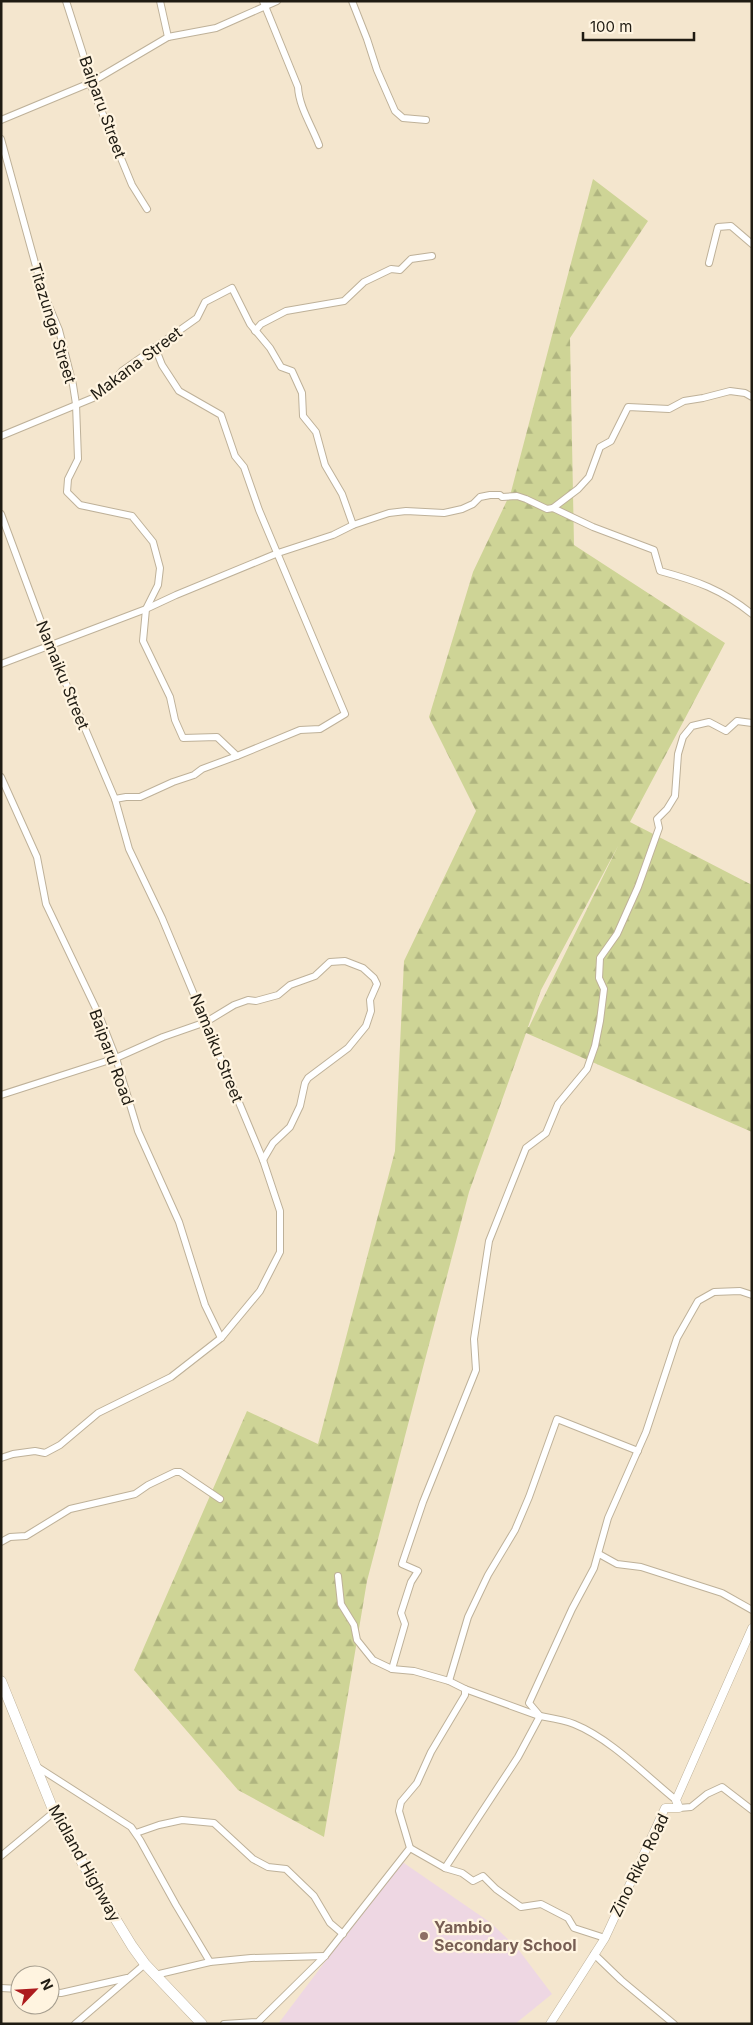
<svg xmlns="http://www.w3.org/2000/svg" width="753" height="2025" font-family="Inter,sans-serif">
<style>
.education{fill:#eed7e3}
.forest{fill:url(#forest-firs);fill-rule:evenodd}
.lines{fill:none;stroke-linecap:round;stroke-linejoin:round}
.minor-casing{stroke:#beb199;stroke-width:8}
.tertiary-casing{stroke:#beb199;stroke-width:9}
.primary-casing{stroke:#beb199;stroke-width:11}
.minor{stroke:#fff;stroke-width:6}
.tertiary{stroke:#fff;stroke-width:8}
.primary{stroke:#fff;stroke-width:10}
.education-dot{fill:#8d6e63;stroke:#fff4e0;stroke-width:2}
.labels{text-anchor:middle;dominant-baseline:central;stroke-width:4.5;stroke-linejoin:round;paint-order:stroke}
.street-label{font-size:16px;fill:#1f1b12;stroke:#fff4e0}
.education-label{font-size:16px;font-weight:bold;fill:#785e54;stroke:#fff4e0;text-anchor:start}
</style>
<defs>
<pattern id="forest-firs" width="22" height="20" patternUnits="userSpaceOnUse" patternTransform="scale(1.25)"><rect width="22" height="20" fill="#ced496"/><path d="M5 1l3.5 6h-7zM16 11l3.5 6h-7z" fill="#b0b580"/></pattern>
</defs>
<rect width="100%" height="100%" fill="#f4e6ce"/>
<polygon class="education" points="401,1861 491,1923 518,1949 552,1994 515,2024 278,2024"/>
<path class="forest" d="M593,179l55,42 -78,117 4,207 151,98 -95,179 122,63v247l-226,-99 -57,159 -102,389 -43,256 -86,-47 -104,-120 113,-259 71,33 77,-293 9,-190 72,-150 -47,-94 44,-145 38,-80zM618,846l-89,181h-1l13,-37z"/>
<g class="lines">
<defs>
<g id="minor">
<polyline points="66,1 83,54 90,83 132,185 147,209"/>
<polyline points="160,1 168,37"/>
<path d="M263,1l35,86c1,20 14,39 21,58"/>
<polyline points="352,1 367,39 377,70 395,111 403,118 426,120"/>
<polyline points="1,120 90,83 168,37 216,28 277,1"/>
<polyline points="1,139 43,292 59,330 73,385 76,404 78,459 68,479 67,492 80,505 132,516 153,542 160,568 158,585 146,609 143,641 170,697 175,720 183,738 217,737 237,756 300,730 320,729 345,714 259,510 244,467 235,456 221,415 179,391 162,365 155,347"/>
<polyline points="709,263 718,227 731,226 752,244"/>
<polyline points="255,331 261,324 286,311 344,301 364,282 391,269 400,270 411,259 432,256"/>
<polyline points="1,436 93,398 107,389 122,371 197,318 205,302 232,288 250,324 270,348 281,367 292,371 302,393 303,416 316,432 325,465 342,494 353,525"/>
<polyline points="553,508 578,489 589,477 600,447 611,441 628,407 669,409 684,401 703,398 730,391 745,393 752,397"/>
<polyline points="1,514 50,646 115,799 129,849 162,918 263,1160 280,1211 280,1252 260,1291 221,1338 171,1377 98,1413 60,1445 45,1453 35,1451 13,1454 1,1458"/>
<path d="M1,664l145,-55 30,-14 102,-42 55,-18 20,-10 36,-12 17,-2 38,2 18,-4 11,-5 7,-7 10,-2h10l2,2 15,-1 9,3 21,10 6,-1 40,19 61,23 6,21c37,10 61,18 92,43"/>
<polyline points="1,777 37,857 46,904 99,1015 116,1058 138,1131 179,1222 205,1305 221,1338"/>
<polyline points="115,799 126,797 140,797 173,782 194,775 202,769 237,756"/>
<polyline points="1,1095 116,1058 163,1037 206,1022 234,1005 248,1000 256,1001 278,995 290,985 315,976 330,962 345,961 363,968 374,978 377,984 370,1000 371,1011 366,1026 348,1048 308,1078 305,1083 300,1106 290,1127 273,1143 263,1160"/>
<polyline points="1,1542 10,1537 26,1536 70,1509 135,1494 148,1485 175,1472 180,1472 220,1499"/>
<polyline points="599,1554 617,1564 641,1567 722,1593 752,1610"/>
<polyline points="392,1669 405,1624 401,1613 411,1582 418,1571 402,1564 423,1502 476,1370 474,1339 489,1241 526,1148 546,1133 558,1104 587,1069 595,1046 600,1021 604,989 599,978 600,958 617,934 638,887 659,828 657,819 667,809 675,796 678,754 683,737 692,726 709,722 726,731 737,721 752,723"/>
<polyline points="449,1681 468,1617 488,1575 515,1530 529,1497 557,1419 638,1451"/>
<polyline points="465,1689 539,1716"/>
<polyline points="540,1716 529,1703 572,1609 594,1568 608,1518 646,1432 677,1338 698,1301 714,1292 740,1291 752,1295"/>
<polyline points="36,1766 131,1827 140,1840 176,1905 210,1962 155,1975"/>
<polyline points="679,1808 691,1807 707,1794 722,1787 752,1810"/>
<polyline points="136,1833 159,1825 182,1820 214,1823 253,1859 268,1867 286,1869 314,1896 330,1923 343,1934"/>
<polyline points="410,1848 445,1868 462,1873 473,1881 483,1876 496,1889 521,1907 541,1904 568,1918 574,1928 605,1938"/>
<polyline points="1,1856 54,1812"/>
<path d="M445,1868l73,-111 22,-41c11,2 24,4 34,8 37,15 71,51 102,76"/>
<polyline points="594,1954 621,1980 674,2024"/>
<polyline points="210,1962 251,1958 325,1956"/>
<polyline points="1,1988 20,1989"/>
<polyline points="50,1992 61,1993 127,1978"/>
<polyline points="75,2024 145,1964"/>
<polyline points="224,2024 258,2022 325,1956 410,1848 399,1811 401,1802 417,1783 431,1752 465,1695 465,1689 449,1681 414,1671 392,1669 373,1660 357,1640 354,1625 341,1604 338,1576"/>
</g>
<polyline id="tertiary" points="550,2024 605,1938 665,1808 679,1808 676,1800 752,1628"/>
<polyline id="primary" points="1,1681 54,1812 96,1887 132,1946 145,1964 202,2024"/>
</defs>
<use href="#minor" class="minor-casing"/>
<use href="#tertiary" class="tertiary-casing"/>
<use href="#primary" class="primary-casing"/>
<use href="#minor" class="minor"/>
<use href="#tertiary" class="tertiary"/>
<use href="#primary" class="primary"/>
</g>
<circle class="education-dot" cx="424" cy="1936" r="5"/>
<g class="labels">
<g class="street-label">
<text transform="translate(103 107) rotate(70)">Baiparu Street</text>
<text transform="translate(53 323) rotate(73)">Titazunga Street</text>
<text transform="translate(136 363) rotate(-37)">Makana Street</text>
<text transform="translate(63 675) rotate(68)">Namaiku Street</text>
<text transform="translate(217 1048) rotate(68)">Namaiku Street</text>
<text transform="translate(112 1057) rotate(70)">Baiparu Road</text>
<text transform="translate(85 1863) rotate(61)">Midland Highway</text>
<text transform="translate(639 1865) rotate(-64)">Zino Riko Road</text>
</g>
<g class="education-label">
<text x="434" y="1927">Yambio<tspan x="434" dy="18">Secondary School</tspan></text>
</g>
</g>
<rect width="753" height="2025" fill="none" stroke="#1f1b12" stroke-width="5"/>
<g transform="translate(35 1990) rotate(65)"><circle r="24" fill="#fff4e0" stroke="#a59d8e"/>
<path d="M0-4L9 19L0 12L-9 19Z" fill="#ad1b1e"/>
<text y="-8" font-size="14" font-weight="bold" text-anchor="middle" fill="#1f1b12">N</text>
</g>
<path d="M583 32v8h111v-8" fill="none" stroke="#1f1b12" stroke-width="2.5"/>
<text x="590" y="32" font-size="15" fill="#1f1b12" stroke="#fff4e0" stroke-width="4" paint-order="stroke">100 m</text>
</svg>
